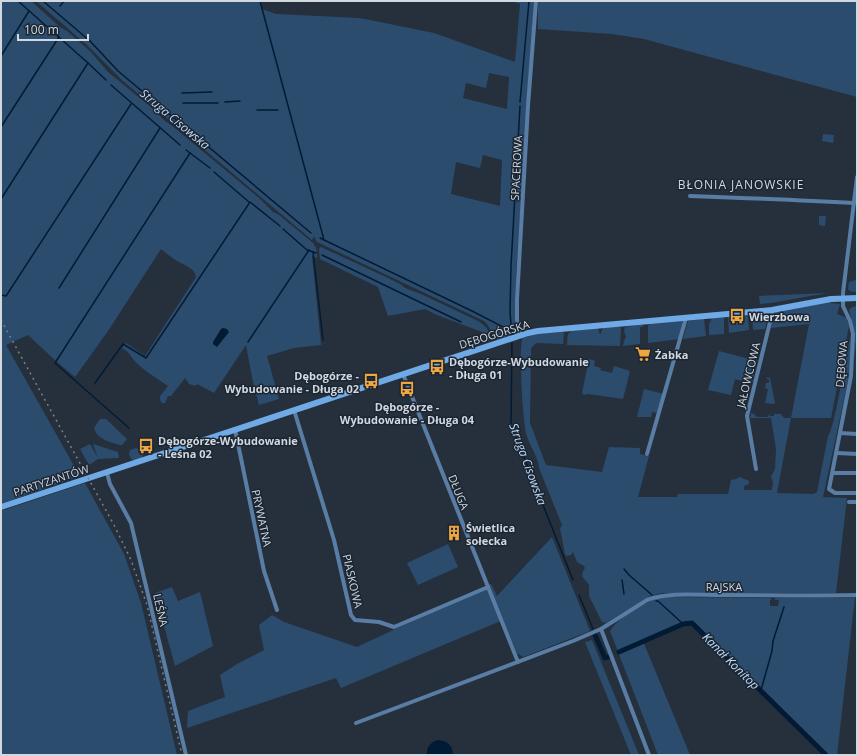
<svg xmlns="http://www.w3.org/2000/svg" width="858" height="756" font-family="'Open Sans',sans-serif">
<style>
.green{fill:#2c4c6e;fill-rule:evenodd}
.water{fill:#011b35}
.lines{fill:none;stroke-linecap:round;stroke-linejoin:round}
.stream{stroke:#011b35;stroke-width:1.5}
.canal{stroke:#011b35;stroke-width:5}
.street{stroke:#597da4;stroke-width:4}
.secondary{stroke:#6fa9e6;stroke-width:6}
.rail{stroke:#77808a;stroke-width:1.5;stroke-dasharray:2 4;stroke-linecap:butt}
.labels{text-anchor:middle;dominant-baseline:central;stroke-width:3;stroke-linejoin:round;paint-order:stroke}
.street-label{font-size:11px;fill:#d1d8e0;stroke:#1b2632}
.poi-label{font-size:11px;font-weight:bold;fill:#d1d8e0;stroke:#1b2632;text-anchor:start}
.water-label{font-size:12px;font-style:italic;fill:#bfdbfa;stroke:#1b2632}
.neighbourhood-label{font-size:12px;letter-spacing:1px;fill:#d1d8e0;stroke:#1b2632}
</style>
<rect width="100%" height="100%" fill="#25303c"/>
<g class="green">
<path d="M1,1h30l29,26 7,4 23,20 18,21 44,36 13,13 6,4 88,73 14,14 6,3 34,28c4,5 4,9 4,15l-5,-2 9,89 -27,3 -27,8 12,43 -20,6 -6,-23 -7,-37 -32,48 -17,-9 -1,2 -7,-2 -4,-6 -14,18h-3l-3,7h-3l-2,-3v-4l8,-10c-11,-8 -26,-16 -35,-27 -4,-5 -5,-8 -11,-11l4,-5 19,13 51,-79c-1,-9 -12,-12 -19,-16 -5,-3 -11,-8 -16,-12l-53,82 -33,46 -18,-15 -29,-27 -22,10 67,119 6,7 1,5 -79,28z"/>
<path d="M36,1h224l2,8 14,5 84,4 74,15 81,29 5,-58 -8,-3h22l-18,272 -1,48 3,13 -20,6c-7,-5 -7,-13 -14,-19l-167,-79 -3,-6 -2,4 -189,-159 -35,-35zM489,73l20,4 -2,32 -44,-11 3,-15 20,5zM483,155l19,5 -2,46 -49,-12 5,-32 24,6z"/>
<polygon points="538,1 857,1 857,97 644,39 612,34 538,29"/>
<polygon points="823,134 834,135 833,143 822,141"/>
<polygon points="819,216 826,216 825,226 819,225"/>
<path d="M321,247l67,31 12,6 5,4 16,6 57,27c8,5 13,10 11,20l-2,1 -5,-10 -45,-17 -12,-6 -37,7 -10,-29 -58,-28 -1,-10z"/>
<polygon points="856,280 857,292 850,291 848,289 849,282"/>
<polygon points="828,293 771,303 760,304 759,296"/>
<path d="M830,301v2l10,1 -3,10 10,4 2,8 -18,92h-40l-14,75 37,1 3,-2 11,-56c7,-7 19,-87 23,-102l-1,37 -27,126 24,1 -11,95h-174l-12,3 -44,27 -4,-1 -13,-26v-11l-7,-9 1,-5 2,-3 -1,-2 -7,-4 -4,-10 -2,3 -5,1 -1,-2 -5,-26 2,-3 -23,-57c-1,-13 -10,-22 -13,-35 -3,-12 -8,-87 -3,-96l21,-4 19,-1 1,1 -1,11 -27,-1 -5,5 -1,75 16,42 56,7 7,-25 31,1v6l9,2 -11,41h39l1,-3h50l3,-14 5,-1 4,-2 9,4v3l-5,2v4h28l1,-8 -2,-5 4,-8 1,-20 -5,-31h-21l1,-5 3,1 3,3h11l1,-3 1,2h4v-2h7l3,4h7l18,-94 -38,4 3,-14 2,-3z"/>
<polygon points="857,306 857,333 854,360 852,322 849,310 852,307"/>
<polygon points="764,314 767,314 768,316 765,329 753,330 752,316 764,315"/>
<polygon points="747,316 748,317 749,330 729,333 728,317"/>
<polygon points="723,317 724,318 724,334 709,335 709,324 712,318"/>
<polygon points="704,319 706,336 683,339 688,321"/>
<polygon points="681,320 684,322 680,339 648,343 648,326 650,323"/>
<polygon points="641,324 644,327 640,327 640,344 623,346 624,341 626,337 624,331 625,327"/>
<path d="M617,326l4,2 -1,18 -53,-1c1,-6 -1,-12 5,-14l26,-3 2,7 3,-7z"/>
<polygon points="719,351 757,361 752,383 735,379 731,395 708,390"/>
<polygon points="589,359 595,361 594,366 601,368 600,370 612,373 614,366 630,371 623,399 588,394 584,395 582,393"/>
<polygon points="767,377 770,378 775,403 773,404 765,403 768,389 765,388 766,383 769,383 769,379 767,379"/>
<polygon points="644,389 664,394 658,413 652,412 651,417 637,417"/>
<path d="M100,419h6l21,20 -5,6h-2c-10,-3 -23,-6 -26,-17z"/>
<polygon points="90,444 98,458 93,444 118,452 119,458 98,459 89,465 80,449"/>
<polygon points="136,448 142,451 143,455 142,458 135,461 131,459 129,454 130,450"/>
<polygon points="85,483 124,554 141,603 177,755 1,755 1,511"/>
<polygon points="552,537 590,631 523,657 517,653 503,620 341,688 336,678 187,728 188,711 225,697 220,675 237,664 264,650 259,625 272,615 284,622 357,647 491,584 497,596"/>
<polygon points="448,544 458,567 418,585 407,563"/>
<polygon points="172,587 178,601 200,592 213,646 175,666 155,593"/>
<path d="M667,597l103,1 2,2h-2v6h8l1,-6h-4v-2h70l10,-1 -18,158h-9l-133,-132 -4,-2 -6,1 -42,19 47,114h-32l-48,-124c6,-11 32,-27 44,-31 4,-2 9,-2 13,-3z"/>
<polygon points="592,640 639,755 631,755 585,642"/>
</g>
<g class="water">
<polygon points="223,328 227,329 229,332 217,347 213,344 213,342 221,329"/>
<path d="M437,740c9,0 16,5 16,15h-26c-1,-8 3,-12 10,-15z"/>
</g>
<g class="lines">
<g class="stream">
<polyline points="18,1 88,63"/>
<polyline points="43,1 90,41 118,71 311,233"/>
<polyline points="260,1 324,240"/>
<polyline points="60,6 64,1"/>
<polyline points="1,56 29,11"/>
<polyline points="111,85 180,145"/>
<polyline points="182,93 212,92"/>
<polyline points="225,102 240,101"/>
<polyline points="520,102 529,1"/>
<polyline points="183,103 218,103"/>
<polyline points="257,110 278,110"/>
<polyline points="1,127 59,37"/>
<polyline points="190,153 210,168"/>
<polyline points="214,172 249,202"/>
<polyline points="1,199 88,63 106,80"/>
<polyline points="283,229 307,250 316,253"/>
<polyline points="320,238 472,311 511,331"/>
<polyline points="313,252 323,340"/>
<polyline points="322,255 461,322"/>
<polyline points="59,288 160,128"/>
<polyline points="1,295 6,296 131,104"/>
<polyline points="512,335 510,313 511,266 520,106"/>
<polyline points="248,342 309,250"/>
<polyline points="512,343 511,425 573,580"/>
<polyline points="95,383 123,344 146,358 250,202 280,226"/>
<polyline points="129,428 55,363 190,153 186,150"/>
<polyline points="624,569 629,575 652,595"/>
<polyline points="622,580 624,594"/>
<polyline points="579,595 593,629"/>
<polyline points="656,601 658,601 681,622"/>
<polyline points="761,690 772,651 773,641 784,607"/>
</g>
<g class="canal">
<polyline points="595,635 605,658 608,657"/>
<polyline points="619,652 683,624 692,623 826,755"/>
</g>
<g class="street">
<polyline points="857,177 843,293 843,306 850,321 853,334 851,376 829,489 835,493 857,493"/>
<path d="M690,196c55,2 109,4 164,7"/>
<polyline points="520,336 517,320 517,299 528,106 536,1"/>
<polyline points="403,374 518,662"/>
<polyline points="294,410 334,540 351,615 355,620 379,622 394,627 488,587"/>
<polyline points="235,429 264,571 277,610"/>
<polyline points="840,433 857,434"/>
<polyline points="837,453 857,454"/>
<polyline points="647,454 686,318"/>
<polyline points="756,469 747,416 772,314 772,310"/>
<polyline points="107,473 110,484 131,523 186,755"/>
<polyline points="833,473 857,473"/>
<polyline points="849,502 857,502"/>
<polyline points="601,629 649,755"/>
<path d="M356,723l217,-82 28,-12 46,-29c22,-8 50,-5 73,-5 46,0 91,1 137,0"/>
</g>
<polyline class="secondary" points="1,507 528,333 538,331 772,310 831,299 857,298"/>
<polyline class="rail" points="1,320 114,525 131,560 147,605 182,755"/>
</g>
<defs>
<symbol id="bus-bare" viewBox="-9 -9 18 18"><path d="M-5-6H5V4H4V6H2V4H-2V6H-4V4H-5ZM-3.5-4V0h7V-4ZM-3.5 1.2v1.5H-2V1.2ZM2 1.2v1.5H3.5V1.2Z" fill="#f0a63f" stroke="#1b2632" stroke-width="2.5" paint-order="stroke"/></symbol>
<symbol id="supermarket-bare" viewBox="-9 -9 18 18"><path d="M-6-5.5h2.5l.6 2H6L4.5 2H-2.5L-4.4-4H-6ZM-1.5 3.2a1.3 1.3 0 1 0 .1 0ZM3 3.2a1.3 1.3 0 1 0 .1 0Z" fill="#f0a63f" stroke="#1b2632" stroke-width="2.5" paint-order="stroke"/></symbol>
<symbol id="building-bare" viewBox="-9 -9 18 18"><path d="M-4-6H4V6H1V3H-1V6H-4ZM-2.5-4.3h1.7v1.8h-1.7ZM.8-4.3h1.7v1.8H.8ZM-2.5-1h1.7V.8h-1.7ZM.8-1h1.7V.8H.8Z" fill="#f0a63f" stroke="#1b2632" stroke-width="2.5" paint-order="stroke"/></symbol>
</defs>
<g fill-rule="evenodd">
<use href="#bus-bare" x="726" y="305" width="22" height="22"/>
<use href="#supermarket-bare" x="632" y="343" width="22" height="22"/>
<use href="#bus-bare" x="426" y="356" width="22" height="22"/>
<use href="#bus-bare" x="360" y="370" width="22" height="22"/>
<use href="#bus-bare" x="396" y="378" width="22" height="22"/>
<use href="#bus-bare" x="135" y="435" width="22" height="22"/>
<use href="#building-bare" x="443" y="522" width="22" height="22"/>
</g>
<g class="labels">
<g class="street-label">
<text transform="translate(516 168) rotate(-87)">SPACEROWA</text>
<text transform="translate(494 334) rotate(-17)">DĘBOGÓRSKA</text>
<text transform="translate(841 364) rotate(-85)">DĘBOWA</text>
<text transform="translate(748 375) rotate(-76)">JAŁOWCOWA</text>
<text transform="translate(51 480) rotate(-18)">PARTYZANTÓW</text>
<text transform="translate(459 492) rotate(68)">DŁUGA</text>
<text transform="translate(262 518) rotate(78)">PRYWATNA</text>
<text transform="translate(353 581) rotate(77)">PIASKOWA</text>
<text x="724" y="586">RAJSKA</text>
<text transform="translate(161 610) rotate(77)">LEŚNA</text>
</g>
<g class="poi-label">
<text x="749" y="316">Wierzbowa</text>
<text x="655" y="354">Żabka</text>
<text x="449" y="361">Dębogórze-Wybudowanie<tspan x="449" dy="13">- Długa 01</tspan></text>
<text x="359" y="375" text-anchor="end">Dębogórze -<tspan x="359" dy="13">Wybudowanie - Długa 02</tspan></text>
<text x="407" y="406" text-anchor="middle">Dębogórze -<tspan x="407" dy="13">Wybudowanie - Długa 04</tspan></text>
<text x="158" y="440">Dębogórze-Wybudowanie<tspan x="158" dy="13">- Leśna 02</tspan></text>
<text x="466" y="527">Świetlica<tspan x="466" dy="13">sołecka</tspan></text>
</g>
<g class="water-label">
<text transform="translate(175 119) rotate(40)">Struga Cisowska</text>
<text transform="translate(528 464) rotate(70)">Struga Cisowska</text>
<text transform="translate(731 661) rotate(45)">Kanał Konitop</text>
</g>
<g class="neighbourhood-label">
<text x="741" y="184">BŁONIA JANOWSKIE</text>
</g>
</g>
<rect width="858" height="756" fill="none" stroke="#d1d8e0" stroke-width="4"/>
<path d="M18 34v6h70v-6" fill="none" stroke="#d1d8e0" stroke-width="2"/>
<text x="24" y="34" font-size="12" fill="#d1d8e0" stroke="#1b2632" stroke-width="3" paint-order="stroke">100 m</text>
</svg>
